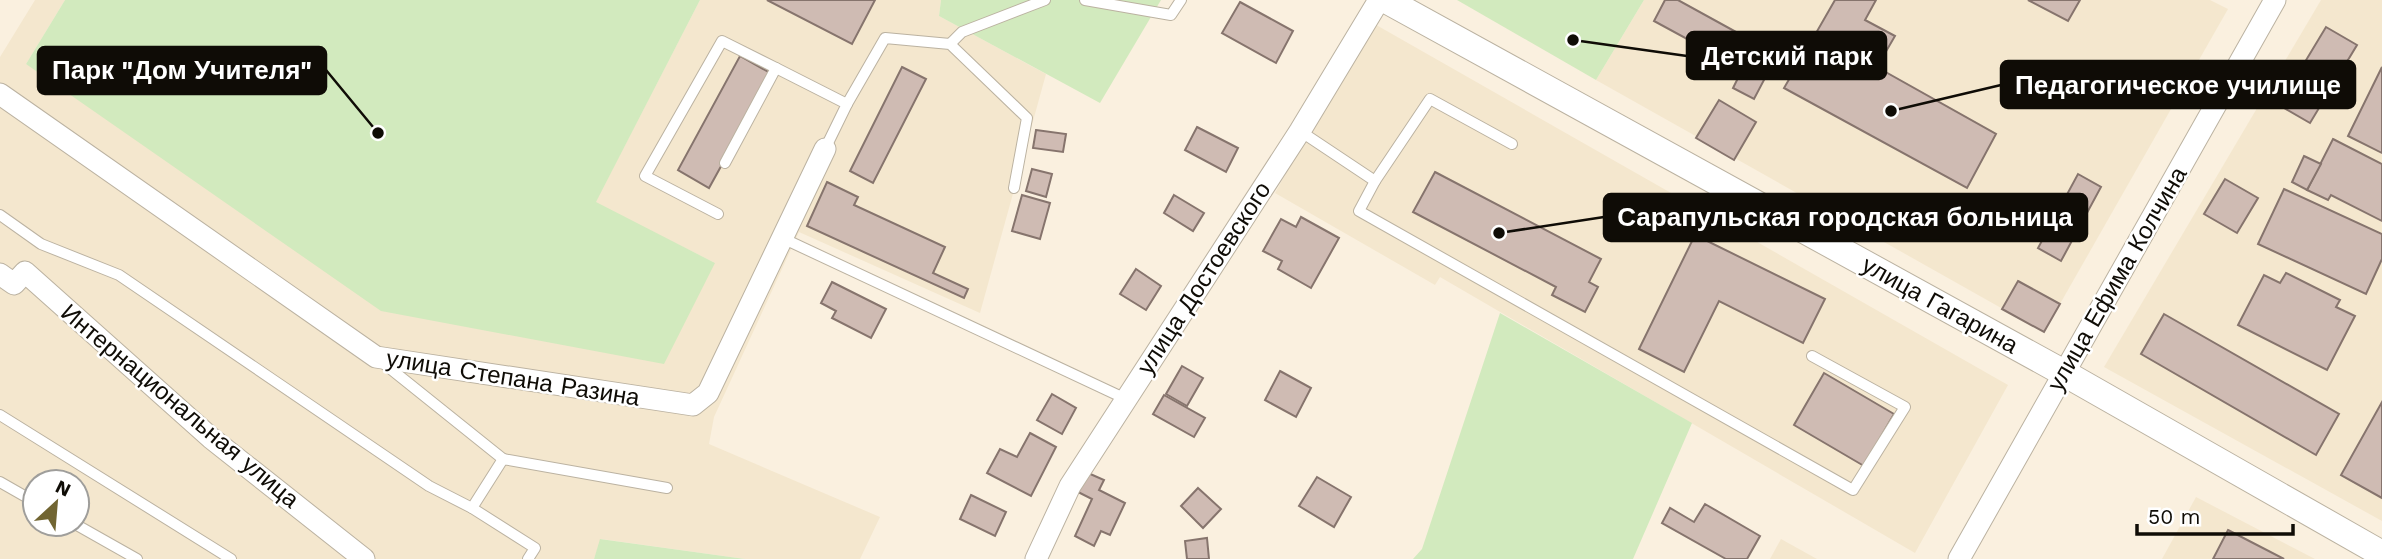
<svg xmlns="http://www.w3.org/2000/svg" width="2382" height="559" font-family="'Work Sans',sans-serif">
<style>
.built{fill:#f4e7ce;fill-rule:evenodd}
.green{fill:#d2eabe}
.building{fill:#cfbbb3;stroke:#86746d;stroke-width:2}
.lines{fill:none;stroke-linecap:round;stroke-linejoin:round}
.service-casing{stroke:#bbb2a1;stroke-width:12}
.minor-casing{stroke:#bbb2a1;stroke-width:23}
.tertiary-casing{stroke:#bbb2a1;stroke-width:28}
.service{stroke:#fff;stroke-width:10}
.minor{stroke:#fff;stroke-width:21}
.tertiary{stroke:#fff;stroke-width:26}
.labels{text-anchor:middle;dominant-baseline:central;stroke-width:5;stroke-linejoin:round;paint-order:stroke}
.street-label{font-size:24px;fill:#0f0c06;stroke:#fff}
.leader{fill:none;stroke:#0f0c06;stroke-width:2.5}
.callout-dot{fill:#0f0c06;stroke:#fff;stroke-width:2.5}
.callout{fill:#0f0c06;stroke:#0f0c06;stroke-width:2.5}
.callout-label{font-size:26px;text-anchor:middle;font-weight:bold;fill:#fff}
</style>
<rect width="100%" height="100%" fill="#faf0df"/>
<g class="built">
<path d="M35,0h30l-39,64 689,199 -120,-60 105,-203h241l-2,16 107,58 -66,239 -181,-81 -85,185 -5,27 171,73 -20,42h-115l-144,-20 -7,20h-594v-502zM35,482h42v42h-42z"/>
<polygon points="1644,0 2210,0 2228,9 2044,332 1596,80"/>
<polygon points="2321,0 2382,0 2382,521 2104,367"/>
<polygon points="1371,22 2008,385 1915,553 1440,277 1435,285 1275,193"/>
<polygon points="2196,497 2315,559 2162,559"/>
<polygon points="1781,539 1817,559 1770,559"/>
</g>
<g class="green">
<polygon points="65,0 700,0 596,202 715,263 664,364 381,311 26,64"/>
<polygon points="941,0 1161,0 1100,103 939,16"/>
<polygon points="1457,0 1644,0 1596,80"/>
<polygon points="1500,313 1692,423 1633,559 1413,559 1422,549"/>
<polygon points="600,539 745,559 594,559"/>
</g>
<g class="building">
<polygon points="767,0 875,0 852,44"/>
<polygon points="1665,0 1678,0 1747,38 1733,64 1654,21"/>
<polygon points="1835,0 1876,0 1865,20 1895,36 1877,67 1816,33"/>
<polygon points="2028,0 2080,0 2068,21"/>
<polygon points="1240,2 1293,31 1276,63 1222,33"/>
<polygon points="2326,27 2357,45 2310,123 2279,105"/>
<polygon points="1816,33 1996,134 1967,188 1784,88"/>
<polygon points="740,56 772,74 709,188 678,170"/>
<polygon points="902,67 926,79 873,183 850,171"/>
<polygon points="2382,67 2382,153 2348,136"/>
<polygon points="1743,68 1764,80 1754,99 1733,88"/>
<polygon points="1719,100 1756,122 1734,160 1696,138"/>
<polygon points="1197,127 1238,148 1226,172 1185,150"/>
<polygon points="1036,130 1066,134 1063,152 1033,148"/>
<polygon points="2333,139 2382,164 2382,221 2331,195 2328,200 2307,190"/>
<polygon points="2304,156 2321,164 2307,190 2292,182"/>
<polygon points="1032,169 1052,174 1046,197 1026,191"/>
<polygon points="1435,172 1601,259 1589,282 1598,287 1585,312 1552,295 1556,287 1413,212"/>
<polygon points="2078,174 2101,187 2061,261 2038,248"/>
<polygon points="2225,179 2258,198 2237,233 2204,214"/>
<polygon points="827,182 858,197 854,205 945,247 933,273 968,289 964,298 807,226"/>
<polygon points="2284,189 2382,234 2382,259 2366,294 2258,244"/>
<polygon points="1022,195 1050,203 1040,239 1012,231"/>
<polygon points="1174,195 1204,213 1193,231 1164,213"/>
<polygon points="1301,217 1339,238 1311,288 1278,269 1282,261 1263,251 1281,219 1296,227"/>
<polygon points="1695,235 1825,299 1803,343 1719,301 1684,372 1639,349"/>
<polygon points="1136,269 1161,286 1146,310 1120,294"/>
<polygon points="2286,273 2340,300 2336,307 2355,316 2327,370 2238,325 2264,275 2280,283"/>
<polygon points="2018,281 2060,304 2044,332 2002,309"/>
<polygon points="832,282 886,309 871,338 832,318 836,311 821,303"/>
<polygon points="2164,314 2339,414 2316,455 2141,354"/>
<polygon points="1182,366 1203,378 1187,406 1166,394"/>
<polygon points="1280,371 1311,388 1296,417 1265,400"/>
<polygon points="1824,373 1894,414 1864,466 1794,425"/>
<polygon points="1052,394 1076,408 1062,434 1037,420"/>
<polygon points="1164,395 1205,418 1194,437 1153,414"/>
<polygon points="2382,402 2382,498 2341,475"/>
<polygon points="1030,433 1056,447 1031,496 987,473 1000,449 1017,457"/>
<polygon points="1088,473 1104,480 1099,490 1125,503 1110,535 1101,531 1094,546 1075,536 1092,499 1078,492"/>
<polygon points="1317,477 1351,497 1334,527 1299,506"/>
<polygon points="1198,488 1221,509 1203,528 1181,506"/>
<polygon points="971,495 1006,512 995,536 960,519"/>
<polygon points="1705,504 1760,536 1747,559 1726,559 1662,523 1670,508 1694,522"/>
<polygon points="2228,530 2284,559 2213,559"/>
<polygon points="1207,538 1209,559 1187,559 1185,541"/>
</g>
<g class="lines">
<defs>
<g id="service">
<polyline points="1085,0 1171,15 1181,0"/>
<polyline points="950,44 962,32 1045,0"/>
<polyline points="847,104 885,38 950,44 1027,118 1014,188"/>
<polyline points="1300,131 1375,181 1359,211 1853,490 1905,407 1812,356"/>
<polyline points="725,163 776,68 847,104 825,149"/>
<polyline points="1375,181 1430,99 1512,144"/>
<polyline points="718,214 645,176 722,41 776,68"/>
<polyline points="0,215 41,244 119,275 429,486 472,508 503,459 667,488"/>
<polyline points="780,237 1126,399"/>
<polyline points="382,362 503,459"/>
<polyline points="0,415 231,559"/>
<polyline points="0,482 35,502"/>
<polyline points="472,508 535,548 528,559"/>
<polyline points="75,524 137,559"/>
</g>
<g id="minor">
<polyline points="0,94 376,357 693,405 708,393 825,149"/>
<polyline points="0,274 14,284 25,272 211,438 364,559"/>
<polyline points="1036,559 1070,486 1300,131 1379,0"/>
<polyline points="1959,559 2275,0"/>
</g>
<polyline id="tertiary" points="1386,0 2064,373 2382,554"/>
</defs>
<use href="#service" class="service-casing"/>
<use href="#minor" class="minor-casing"/>
<use href="#tertiary" class="tertiary-casing"/>
<use href="#service" class="service"/>
<use href="#minor" class="minor"/>
<use href="#tertiary" class="tertiary"/>
</g>
<g class="labels">
<g class="street-label">
<text transform="translate(1204 278) rotate(-57)">улица Достоевского</text>
<text transform="translate(2117 279) rotate(-60)">улица Ефима Колчина</text>
<text transform="translate(1940 305) rotate(29)">улица Гагарина</text>
<text transform="translate(513 378) rotate(9)">улица Степана Разина</text>
<text transform="translate(180 406) rotate(40)">Интернациональная улица</text>
</g>
</g>
<path class="leader" d="M1573 40L1687 56M378 133L326 70M1891 111L2001 85M1499 233L1604 217"/>
<g class="callout-dot">
<circle cx="1573" cy="40" r="7"/>
<circle cx="378" cy="133" r="7"/>
<circle cx="1891" cy="111" r="7"/>
<circle cx="1499" cy="233" r="7"/>
</g>
<g class="callout">
<rect x="1687" y="32" width="199" height="47" rx="7"/>
<rect x="38" y="47" width="288" height="47" rx="7"/>
<rect x="2001" y="61" width="354" height="47" rx="7"/>
<rect x="1604" y="194" width="483" height="47" rx="7"/>
</g>
<g class="callout-label">
<text x="1787" y="65">Детский парк</text>
<text x="182" y="79">Парк "Дом Учителя"</text>
<text x="2178" y="94">Педагогическое училище</text>
<text x="1845" y="226">Сарапульская городская больница</text>
</g>
<g transform="translate(56 503) rotate(26)"><circle r="33" fill="#ffffff" stroke="#9f9e9b" stroke-width="2"/>
<path d="M0-5L12 26L0 18L-12 26Z" fill="#716532"/>
<text y="-10" font-size="19" font-weight="bold" text-anchor="middle" fill="#0f0c06">N</text>
</g>
<path d="M2137 524v10h156v-10" fill="none" stroke="#0f0c06" stroke-width="3.5"/>
<text x="2148" y="524" font-size="21" fill="#0f0c06" stroke="#ffffff" stroke-width="5" paint-order="stroke">50 m</text>
</svg>
